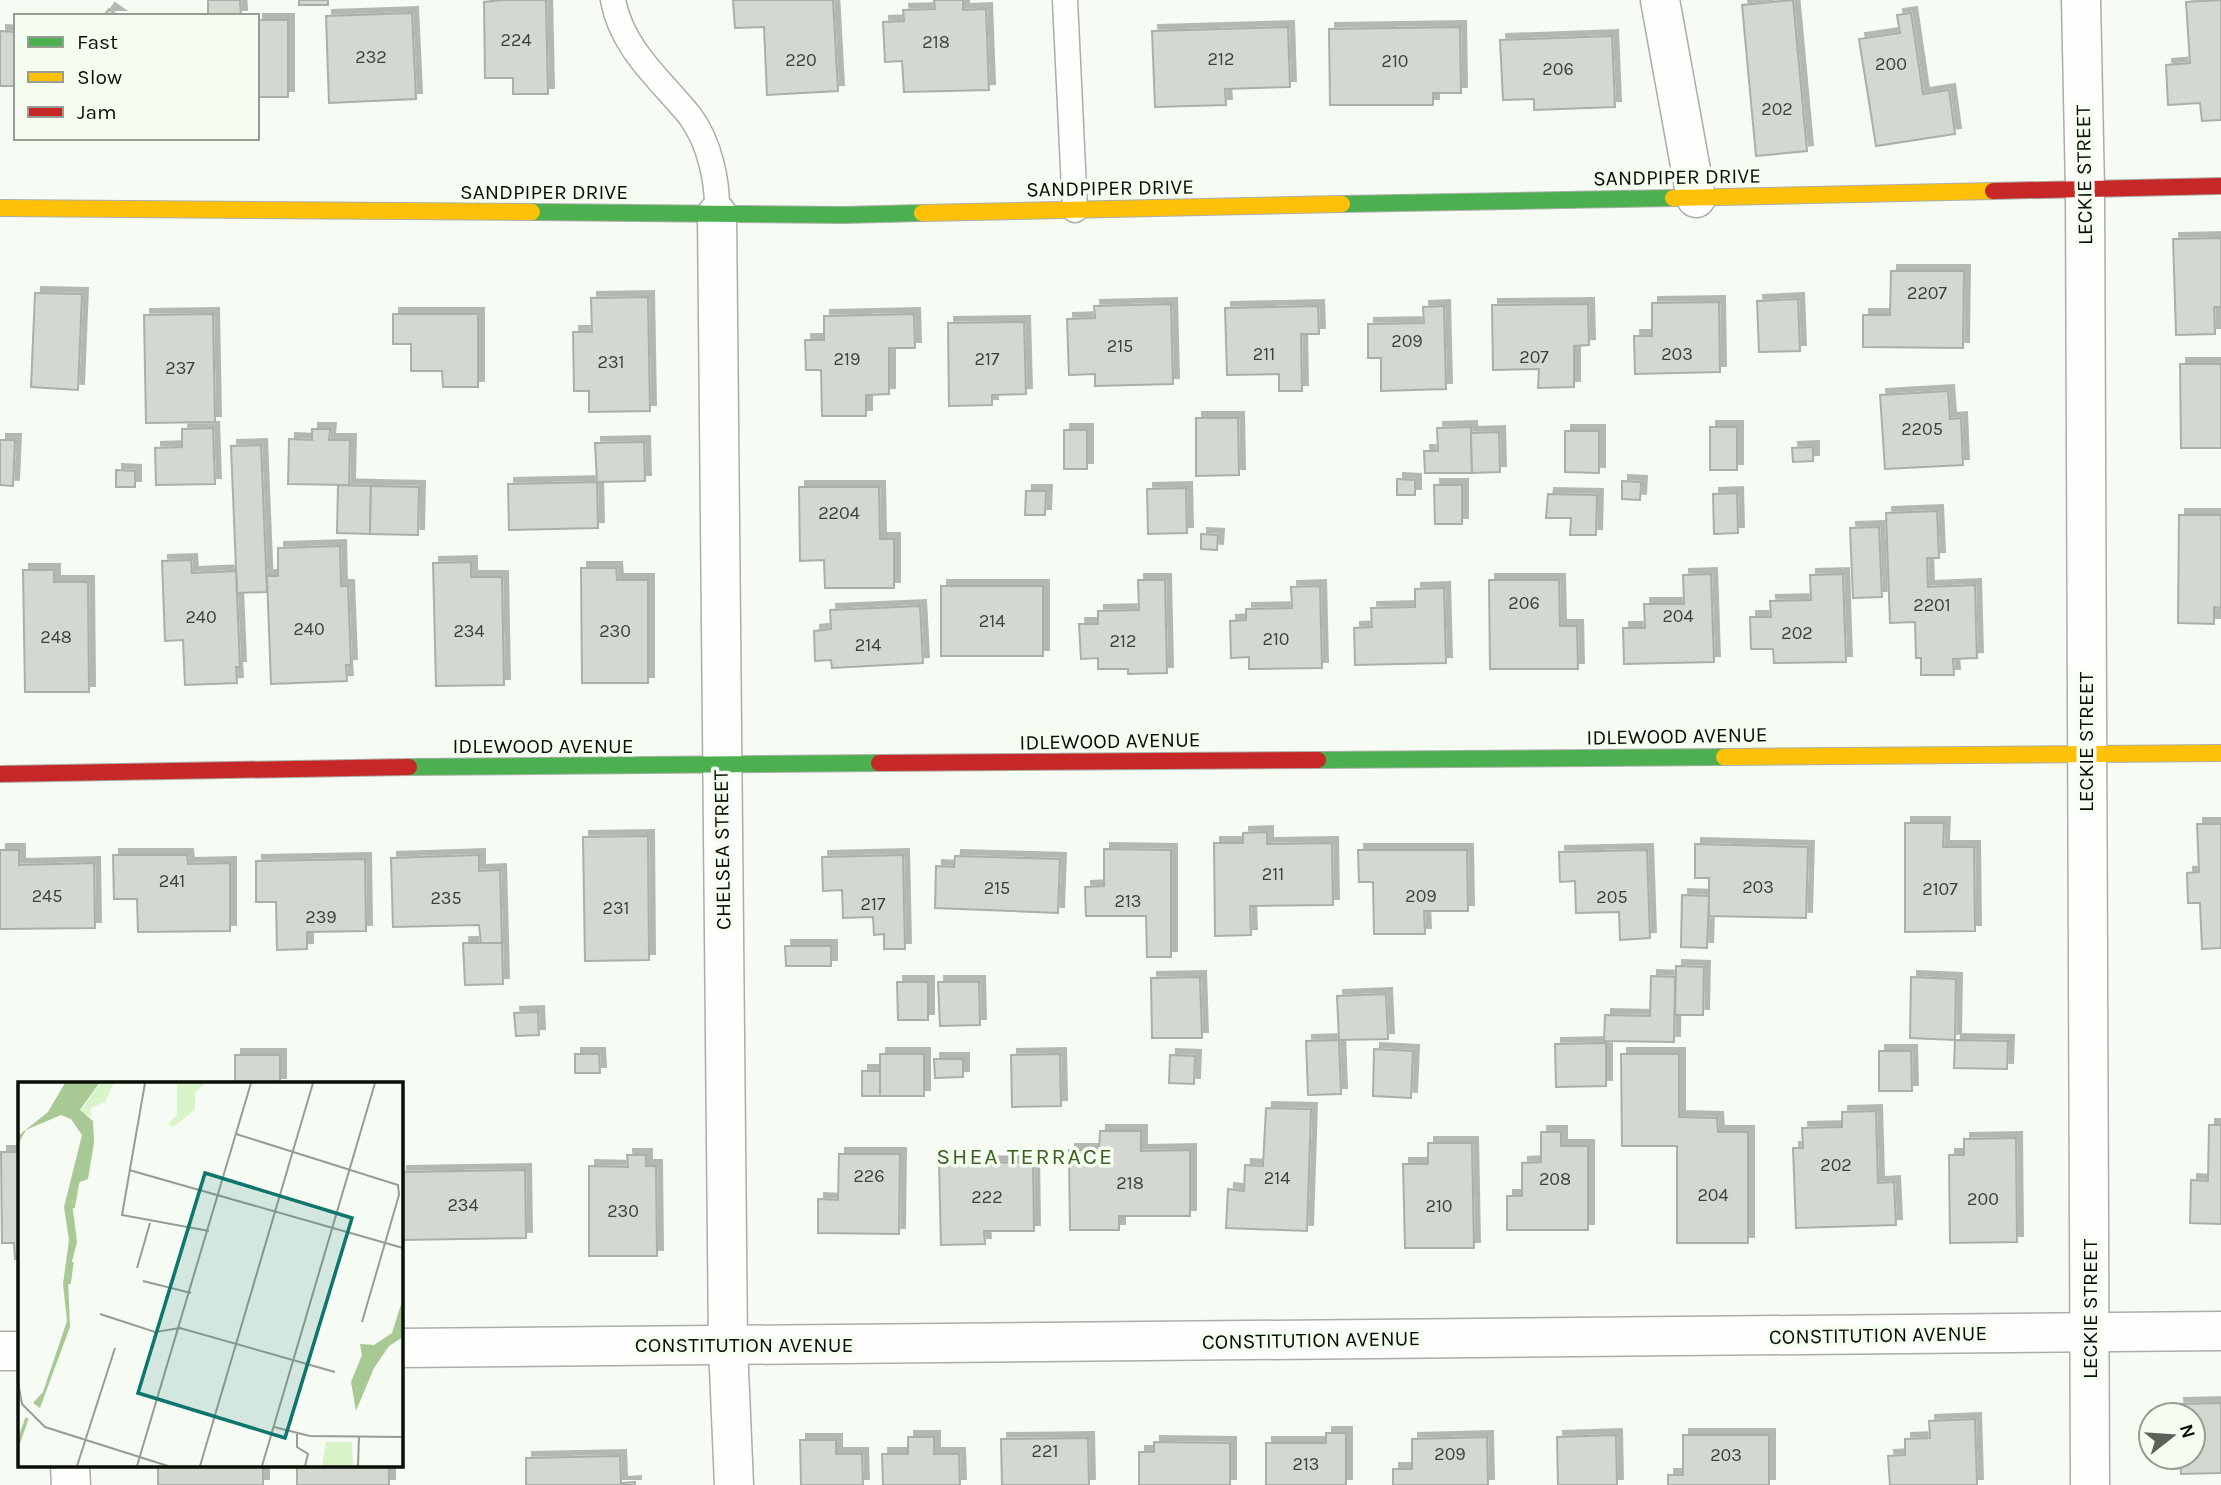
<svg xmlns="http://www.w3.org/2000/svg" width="2221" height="1485" font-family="Karla,sans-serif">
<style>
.building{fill:#d3d9d0;stroke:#aab0a7;stroke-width:2;filter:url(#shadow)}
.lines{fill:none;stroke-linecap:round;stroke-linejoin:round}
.lane-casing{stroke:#a9afa6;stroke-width:27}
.street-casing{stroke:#a9afa6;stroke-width:41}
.fast-casing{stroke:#a9afa6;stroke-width:18}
.slow-casing{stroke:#a9afa6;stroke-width:18}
.jam-casing{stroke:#a9afa6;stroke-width:18}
.lane{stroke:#fefefd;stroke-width:24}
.street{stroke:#fefefd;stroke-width:38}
.fast{stroke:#4caf50;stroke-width:16}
.slow{stroke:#ffc107;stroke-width:16}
.jam{stroke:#c62828;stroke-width:16}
.labels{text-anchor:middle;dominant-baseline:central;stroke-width:7;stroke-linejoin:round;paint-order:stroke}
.number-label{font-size:18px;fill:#3b4238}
.street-label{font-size:21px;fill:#080f05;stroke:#f5fef1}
.neighbourhood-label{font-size:23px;letter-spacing:2px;fill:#3c6021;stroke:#f5fef1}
.inset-river{fill:none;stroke:#a9c994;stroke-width:3.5}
.inset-road{fill:none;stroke:#979d94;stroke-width:2}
.view{fill:#0f766e;fill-opacity:0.15;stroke:#0f766e;stroke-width:3.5}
.inset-edge{fill:none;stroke:#080f05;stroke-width:3.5}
</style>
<defs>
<filter id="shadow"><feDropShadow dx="6" dy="-6" stdDeviation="0" flood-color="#0004"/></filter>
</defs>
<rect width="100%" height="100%" fill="#f6fbf4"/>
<g class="building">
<polygon points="208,0 240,0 241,16 208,16"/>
<rect x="299" y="0" width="29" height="5"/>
<polygon points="502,0 546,0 548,94 513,94 513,78 485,78 484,2"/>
<polygon points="733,0 833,0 838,91 767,95 764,27 735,28"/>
<polygon points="934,0 963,0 963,10 986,9 989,90 904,92 902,61 885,62 883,22 904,21 903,10 935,9"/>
<polygon points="1793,0 1807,151 1756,156 1742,5"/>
<polygon points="2221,0 2221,120 2202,121 2200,103 2168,105 2166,65 2190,63 2186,2"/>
<polygon points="109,9 119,16 104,16"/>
<polygon points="412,13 416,99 329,103 326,16"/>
<polygon points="1911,13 1923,94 1949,90 1955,134 1876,146 1859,39 1900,33 1897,15"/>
<rect x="257" y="20" width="31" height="77"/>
<polygon points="1288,27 1290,87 1225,89 1226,105 1155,107 1152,31"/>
<polygon points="1460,27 1461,93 1433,93 1433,105 1330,105 1329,29"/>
<polygon points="0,31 16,32 16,86 0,86"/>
<polygon points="1612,36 1615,107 1534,110 1534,99 1503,100 1500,40"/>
<polygon points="2221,238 2221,307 2214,307 2215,334 2176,335 2173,239"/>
<polygon points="1891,271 1964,271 1963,348 1863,347 1863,315 1890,315"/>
<polygon points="35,293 82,294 78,390 31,387"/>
<polygon points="648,297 650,411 589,412 589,391 574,391 573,332 592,332 591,298"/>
<polygon points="1798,299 1800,351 1759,352 1757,301"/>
<polygon points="1719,302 1720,372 1635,374 1634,336 1652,336 1652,303"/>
<polygon points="1171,304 1173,384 1095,386 1095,374 1069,375 1067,319 1095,318 1094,306"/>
<polygon points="1588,304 1589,345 1574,346 1574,387 1538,388 1539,369 1493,370 1492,305"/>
<polygon points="1318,306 1319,334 1301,334 1302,391 1279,391 1279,374 1227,375 1225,308"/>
<polygon points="1444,306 1446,389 1381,391 1381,358 1368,358 1368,324 1424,323 1423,307"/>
<polygon points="213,314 215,422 146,423 144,315"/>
<polygon points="393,314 478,314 478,387 443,387 442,371 411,371 411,344 393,344"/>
<polygon points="914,314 915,348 889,348 889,394 866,395 866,416 822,416 821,370 806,370 805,340 824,340 824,316"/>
<polygon points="1024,322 1026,394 992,395 992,405 949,406 948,323"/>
<polygon points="2180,364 2221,364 2221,448 2181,448"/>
<polygon points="1948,391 1950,419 1961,418 1963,465 1885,469 1880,395"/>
<polygon points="1196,418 1238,418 1239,475 1196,476"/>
<polygon points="1471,427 1472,473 1425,473 1424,451 1438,451 1437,428"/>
<rect x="1710" y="427" width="27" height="43"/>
<polygon points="213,428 215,484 156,485 155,448 182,447 182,429"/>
<polygon points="312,429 330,429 329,440 350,440 349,485 288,484 289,439 312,440"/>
<rect x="1064" y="430" width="23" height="39"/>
<polygon points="1565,431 1599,431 1599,473 1565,472"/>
<polygon points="1499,432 1500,472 1472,473 1471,433"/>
<polygon points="0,440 15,440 13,486 0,485"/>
<polygon points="644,442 645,481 597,482 595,443"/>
<polygon points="261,445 267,592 237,593 231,446"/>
<polygon points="1813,447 1813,461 1793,462 1792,448"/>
<polygon points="116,470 135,471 135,487 116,487"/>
<polygon points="1397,479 1415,480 1415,495 1397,495"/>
<polygon points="1622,481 1641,482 1640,500 1622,499"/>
<polygon points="597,482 598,528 509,530 508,484"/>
<polygon points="338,485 371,486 370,534 337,533"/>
<polygon points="1434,485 1462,485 1462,524 1435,524"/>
<polygon points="371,486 419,487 418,535 370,534"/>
<polygon points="799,487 879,487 880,539 894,539 894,588 825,588 824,560 800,561"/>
<polygon points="1186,488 1187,533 1148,534 1147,489"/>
<polygon points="1026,491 1046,491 1045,515 1025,515"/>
<polygon points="1737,493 1738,533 1714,534 1713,494"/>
<polygon points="1548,494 1597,495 1596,535 1570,535 1571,518 1546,518"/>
<polygon points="1937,511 1939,558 1927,558 1928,587 1975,585 1977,658 1953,659 1954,675 1921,675 1921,658 1916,658 1915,622 1890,623 1886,513"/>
<polygon points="2179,515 2221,515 2221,608 2214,607 2214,624 2178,623"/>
<polygon points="1879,527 1882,597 1853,598 1850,528"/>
<polygon points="1201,534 1218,535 1217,550 1201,549"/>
<polygon points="340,546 341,586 348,586 351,665 346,665 347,681 271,684 267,576 278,576 278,548"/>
<polygon points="191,560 192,573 236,571 240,667 236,667 237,683 185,685 183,640 165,641 162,561"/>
<polygon points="471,562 471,577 502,577 504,685 436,686 433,563"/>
<polygon points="581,568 616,568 617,580 648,580 648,683 582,683"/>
<polygon points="23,570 54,570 54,582 88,582 89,692 25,692"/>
<polygon points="1711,574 1714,662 1624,664 1623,628 1645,628 1644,604 1684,604 1683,575"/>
<polygon points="1843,574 1846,662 1774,663 1773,649 1751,649 1750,617 1771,617 1770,601 1811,600 1810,575"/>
<polygon points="1138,580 1165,580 1167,673 1128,674 1128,669 1098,669 1098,658 1081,659 1079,624 1098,624 1098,611 1139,610"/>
<polygon points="1489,580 1559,580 1560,626 1577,626 1578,669 1490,669"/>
<rect x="941" y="586" width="102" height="70"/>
<polygon points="1320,586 1322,668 1249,669 1249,657 1231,658 1230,621 1246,620 1246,609 1292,608 1291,587"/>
<polygon points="1444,588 1446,663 1355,665 1354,628 1372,627 1371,608 1415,607 1415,589"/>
<polygon points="920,606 923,663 832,668 831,660 815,661 814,631 831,629 830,610"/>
<polygon points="1905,823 1944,823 1943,847 1974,847 1975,931 1905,932"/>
<polygon points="2197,824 2221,824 2221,948 2202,949 2200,903 2188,903 2187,873 2199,872"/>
<polygon points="1267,832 1267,844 1332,843 1333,905 1250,906 1251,935 1215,936 1214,843 1243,843 1243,833"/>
<polygon points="648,836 649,960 585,961 583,837"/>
<polygon points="1695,844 1808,847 1806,918 1709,916 1709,878 1695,878"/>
<polygon points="1104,849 1171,850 1171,957 1147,957 1146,916 1086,916 1085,887 1104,886"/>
<polygon points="0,850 19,850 19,865 94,863 95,928 0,929"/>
<polygon points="1358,850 1467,850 1468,911 1424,911 1425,934 1374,934 1373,882 1359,882"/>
<polygon points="1647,850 1650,938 1620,940 1619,912 1576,913 1575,881 1560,882 1559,852"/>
<polygon points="113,855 187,855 188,864 230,863 230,931 138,932 137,899 114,899"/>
<polygon points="479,855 479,871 500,870 502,943 481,943 479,925 393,927 391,858"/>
<polygon points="903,855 905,949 884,949 884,934 874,935 873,917 843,918 842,890 823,891 822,857"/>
<polygon points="955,856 1060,859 1058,913 935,908 936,866 954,867"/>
<polygon points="365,859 366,931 307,932 307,949 277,950 276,902 256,902 256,861"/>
<polygon points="1682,895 1709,896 1707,948 1681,947"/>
<polygon points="463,943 502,943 503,984 465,985"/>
<polygon points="785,946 831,946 831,966 786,966"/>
<polygon points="1676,966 1704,967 1703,1015 1675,1015"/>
<polygon points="1651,976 1675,977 1674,1042 1604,1041 1605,1015 1650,1016"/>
<polygon points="1200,977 1202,1038 1152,1038 1151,978"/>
<polygon points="1911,977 1956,979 1955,1040 1910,1038"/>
<polygon points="897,982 928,982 928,1020 898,1020"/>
<polygon points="938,982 979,982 980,1025 940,1026"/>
<polygon points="1386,994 1388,1039 1339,1040 1337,996"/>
<polygon points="538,1012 539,1035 516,1036 514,1013"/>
<polygon points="1339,1040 1341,1094 1308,1095 1306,1041"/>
<polygon points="1955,1040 2008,1041 2007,1069 1954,1068"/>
<polygon points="1606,1043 1606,1086 1556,1087 1555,1044"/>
<polygon points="1374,1049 1413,1051 1411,1098 1373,1096"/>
<polygon points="1879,1051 1911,1051 1912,1091 1879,1091"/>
<polygon points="575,1054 599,1054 600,1073 575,1073"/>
<rect x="880" y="1054" width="44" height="42"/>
<polygon points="1060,1054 1061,1106 1012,1107 1011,1055"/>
<polygon points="1621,1054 1679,1054 1679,1117 1717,1118 1718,1132 1748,1132 1748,1243 1677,1243 1677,1146 1622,1146"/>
<rect x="235" y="1055" width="45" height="29"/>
<polygon points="1170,1055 1195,1056 1194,1084 1169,1083"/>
<polygon points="934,1059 963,1059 963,1077 935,1078"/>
<rect x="862" y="1071" width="18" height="25"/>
<polygon points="1266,1108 1311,1109 1307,1231 1226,1228 1228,1189 1244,1191 1245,1165 1263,1166"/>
<polygon points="1876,1111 1878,1183 1894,1182 1896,1225 1796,1228 1793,1148 1803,1148 1802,1128 1842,1127 1842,1112"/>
<polygon points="2209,1125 2221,1125 2221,1224 2190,1223 2191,1180 2208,1181"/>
<polygon points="1100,1131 1141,1131 1141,1151 1190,1150 1190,1216 1119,1216 1119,1230 1070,1230 1069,1150 1099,1150"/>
<polygon points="1541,1132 1561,1132 1561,1146 1588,1146 1588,1230 1507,1230 1507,1196 1522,1196 1522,1163 1541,1162"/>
<polygon points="2016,1138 2017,1242 1950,1243 1949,1155 1964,1155 1964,1139"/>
<polygon points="1428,1143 1472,1143 1474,1248 1405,1248 1403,1164 1428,1164"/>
<polygon points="1,1152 19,1152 19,1259 15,1259 14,1243 2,1243"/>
<polygon points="839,1154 900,1154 899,1234 818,1233 818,1199 838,1200"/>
<polygon points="627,1155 646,1155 646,1166 656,1166 657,1256 589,1256 589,1166 628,1167"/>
<polygon points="1033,1162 1034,1231 984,1231 985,1244 941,1245 939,1163"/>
<polygon points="525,1170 526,1238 402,1240 401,1172"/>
<polygon points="2221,1403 2221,1473 2181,1474 2180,1457 2193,1457 2193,1415 2179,1415 2178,1404"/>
<polygon points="1975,1419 1977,1485 1890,1485 1888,1456 1905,1455 1905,1439 1930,1438 1929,1421"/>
<polygon points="1326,1433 1346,1433 1346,1485 1266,1485 1266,1443 1326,1443"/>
<polygon points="1616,1435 1617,1485 1558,1485 1557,1437"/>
<polygon points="1683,1435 1769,1435 1769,1485 1668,1485 1668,1475 1683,1475"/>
<polygon points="908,1437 934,1437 934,1454 959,1454 960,1485 883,1485 882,1454 908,1454"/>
<polygon points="1487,1437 1488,1485 1393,1485 1393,1469 1412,1469 1412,1439"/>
<polygon points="1088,1438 1089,1485 1002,1485 1001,1439"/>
<polygon points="800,1440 836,1440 836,1454 862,1454 863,1485 801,1485"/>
<polygon points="1154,1442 1230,1443 1230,1485 1139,1485 1139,1452 1154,1452"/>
<polygon points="620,1456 621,1483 635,1482 635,1485 526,1485 526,1458"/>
<rect x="158" y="1466" width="105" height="19"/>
<rect x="297" y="1466" width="92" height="19"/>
</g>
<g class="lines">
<defs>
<g id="lane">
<path d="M613,0c9,49 47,79 77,116 20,27 28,66 27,98"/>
<polyline points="1065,0 1075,210"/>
</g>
<g id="street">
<polyline points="1660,0 1696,198"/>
<polyline points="2081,0 2085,189 2090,1485"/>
<polyline points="717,214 728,1346 734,1485"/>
<polyline points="401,1348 2221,1331"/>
<polyline points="0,1351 19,1351"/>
<polyline points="70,1466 71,1485"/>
</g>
<g id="fast">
<polyline points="1342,204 1673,198"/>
<polyline points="532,212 843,215 922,213"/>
<polyline points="1318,760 1724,757"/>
<polyline points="409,767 879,763"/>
</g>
<g id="slow">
<polyline points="1673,198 1993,191"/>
<polyline points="0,208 532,212"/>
<polyline points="922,213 1342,204"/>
<polyline points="1724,757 2221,753"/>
</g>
<g id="jam">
<polyline points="1993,191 2221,186"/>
<polyline points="879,763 1318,760"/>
<polyline points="0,774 409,767"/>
</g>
</defs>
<use href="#lane" class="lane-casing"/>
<use href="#street" class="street-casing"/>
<use href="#fast" class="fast-casing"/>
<use href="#slow" class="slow-casing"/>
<use href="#jam" class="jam-casing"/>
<use href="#lane" class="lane"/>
<use href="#street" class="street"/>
<use href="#fast" class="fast"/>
<use href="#slow" class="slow"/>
<use href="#jam" class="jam"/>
</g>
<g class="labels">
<g class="number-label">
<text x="516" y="40">224</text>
<text x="936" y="42">218</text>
<text x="371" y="57">232</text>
<text x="1221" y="59">212</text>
<text x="801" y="60">220</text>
<text x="1395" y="61">210</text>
<text x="1891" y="64">200</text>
<text x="1558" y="69">206</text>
<text x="1777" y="109">202</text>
<text x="1927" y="293">2207</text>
<text x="1407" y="341">209</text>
<text x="1120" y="346">215</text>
<text x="1264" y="354">211</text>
<text x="1677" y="354">203</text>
<text x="1534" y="357">207</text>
<text x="847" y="359">219</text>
<text x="987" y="359">217</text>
<text x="611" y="362">231</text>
<text x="180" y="368">237</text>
<text x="1922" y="429">2205</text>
<text x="839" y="513">2204</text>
<text x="1524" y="603">206</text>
<text x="1932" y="605">2201</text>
<text x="1678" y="616">204</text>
<text x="201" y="617">240</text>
<text x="992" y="621">214</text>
<text x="309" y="629">240</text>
<text x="469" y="631">234</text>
<text x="615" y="631">230</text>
<text x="1797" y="633">202</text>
<text x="56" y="637">248</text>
<text x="1276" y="639">210</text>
<text x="1123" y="641">212</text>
<text x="868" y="645">214</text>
<text x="1273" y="874">211</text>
<text x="172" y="881">241</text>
<text x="1758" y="887">203</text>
<text x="997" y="888">215</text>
<text x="1940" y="889">2107</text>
<text x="47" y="896">245</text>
<text x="1421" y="896">209</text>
<text x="1612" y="897">205</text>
<text x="446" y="898">235</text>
<text x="1128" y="901">213</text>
<text x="873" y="904">217</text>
<text x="616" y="908">231</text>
<text x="321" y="917">239</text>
<text x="1836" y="1165">202</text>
<text x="869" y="1176">226</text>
<text x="1277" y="1178">214</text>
<text x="1555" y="1179">208</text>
<text x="1130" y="1183">218</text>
<text x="1713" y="1195">204</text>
<text x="987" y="1197">222</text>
<text x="1983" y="1199">200</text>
<text x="463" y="1205">234</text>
<text x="1439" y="1206">210</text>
<text x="623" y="1211">230</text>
<text x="1045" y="1451">221</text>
<text x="1450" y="1454">209</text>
<text x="1726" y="1455">203</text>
<text x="1306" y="1464">213</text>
</g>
<g class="street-label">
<text transform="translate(2084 175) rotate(-91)">LECKIE STREET</text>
<text transform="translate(1677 177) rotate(-1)">SANDPIPER DRIVE</text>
<text transform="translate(1110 188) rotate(-1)">SANDPIPER DRIVE</text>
<text x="544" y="192">SANDPIPER DRIVE</text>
<text transform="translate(1677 736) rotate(-1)">IDLEWOOD AVENUE</text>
<text transform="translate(1110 741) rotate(-1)">IDLEWOOD AVENUE</text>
<text transform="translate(2086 742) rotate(-90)">LECKIE STREET</text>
<text x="543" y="746">IDLEWOOD AVENUE</text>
<text transform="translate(722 850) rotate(-91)">CHELSEA STREET</text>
<text transform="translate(2090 1309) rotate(-90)">LECKIE STREET</text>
<text transform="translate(1878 1335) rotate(-1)">CONSTITUTION AVENUE</text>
<text transform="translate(1311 1340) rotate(-1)">CONSTITUTION AVENUE</text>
<text x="744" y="1345">CONSTITUTION AVENUE</text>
</g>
<g class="neighbourhood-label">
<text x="1025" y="1156">SHEA TERRACE</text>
</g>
</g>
<g transform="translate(18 1082)">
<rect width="385" height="385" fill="#f6fbf4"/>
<path d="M81,1h15l-9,19 -14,6v8l-11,-3zM159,1h29l-11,9v18l-22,17 -5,-3 9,-9zM308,360h26l1,24h-31z" fill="#d9f4c9"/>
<path d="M47,1h34l-19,27 13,11 1,22 -6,36 -8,3 -8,20 5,40 -9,35 2,50 -30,81 -7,-5 10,-11 24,-71 -4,-37 6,-44 -5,-33 18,-72 -11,-16 -10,-4 -35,15 -8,14v-8l30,-24zM385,216v39l-14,9 -15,22 -18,43 -5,-29 11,-27 -2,-11 14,1 18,-12z" fill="#a9c994"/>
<path class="inset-river" d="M55,126l4,-22M51,202l3,-22M0,362l9,-26"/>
<path class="inset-road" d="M127,1l-23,132 87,16M218,52l162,51 1,10 -37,127M111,88l274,78M119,186l13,-45M125,199l48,12M82,232l55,18 25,-4 155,44M0,300l4,22 23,23 123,39M256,345l36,9 93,1M279,352v13l11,7 -3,12M59,384l38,-118M119,384l114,-383M182,384l113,-383M244,384l113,-383M340,384l1,-30"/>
<path class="view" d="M187,91l147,45 -67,220 -147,-45z"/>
<rect width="385" height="385" class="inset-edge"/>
</g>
<rect x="14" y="14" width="245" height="126" fill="#f5fef1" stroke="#969e93" stroke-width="2"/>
<rect x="28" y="37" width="35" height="10" fill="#4caf50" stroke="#969e93" stroke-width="2"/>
<text x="77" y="49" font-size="21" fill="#080f05">Fast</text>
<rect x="28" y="72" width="35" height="10" fill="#ffc107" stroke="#969e93" stroke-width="2"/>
<text x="77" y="84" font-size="21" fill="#080f05">Slow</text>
<rect x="28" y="107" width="35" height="10" fill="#c62828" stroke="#969e93" stroke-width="2"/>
<text x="77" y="119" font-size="21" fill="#080f05">Jam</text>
<g transform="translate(2172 1436) rotate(73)"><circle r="33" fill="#f5fef1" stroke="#969e93" stroke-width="2"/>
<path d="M0-5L12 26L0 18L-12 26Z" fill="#5b6259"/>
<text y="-10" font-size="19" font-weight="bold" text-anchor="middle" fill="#080f05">N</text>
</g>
</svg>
